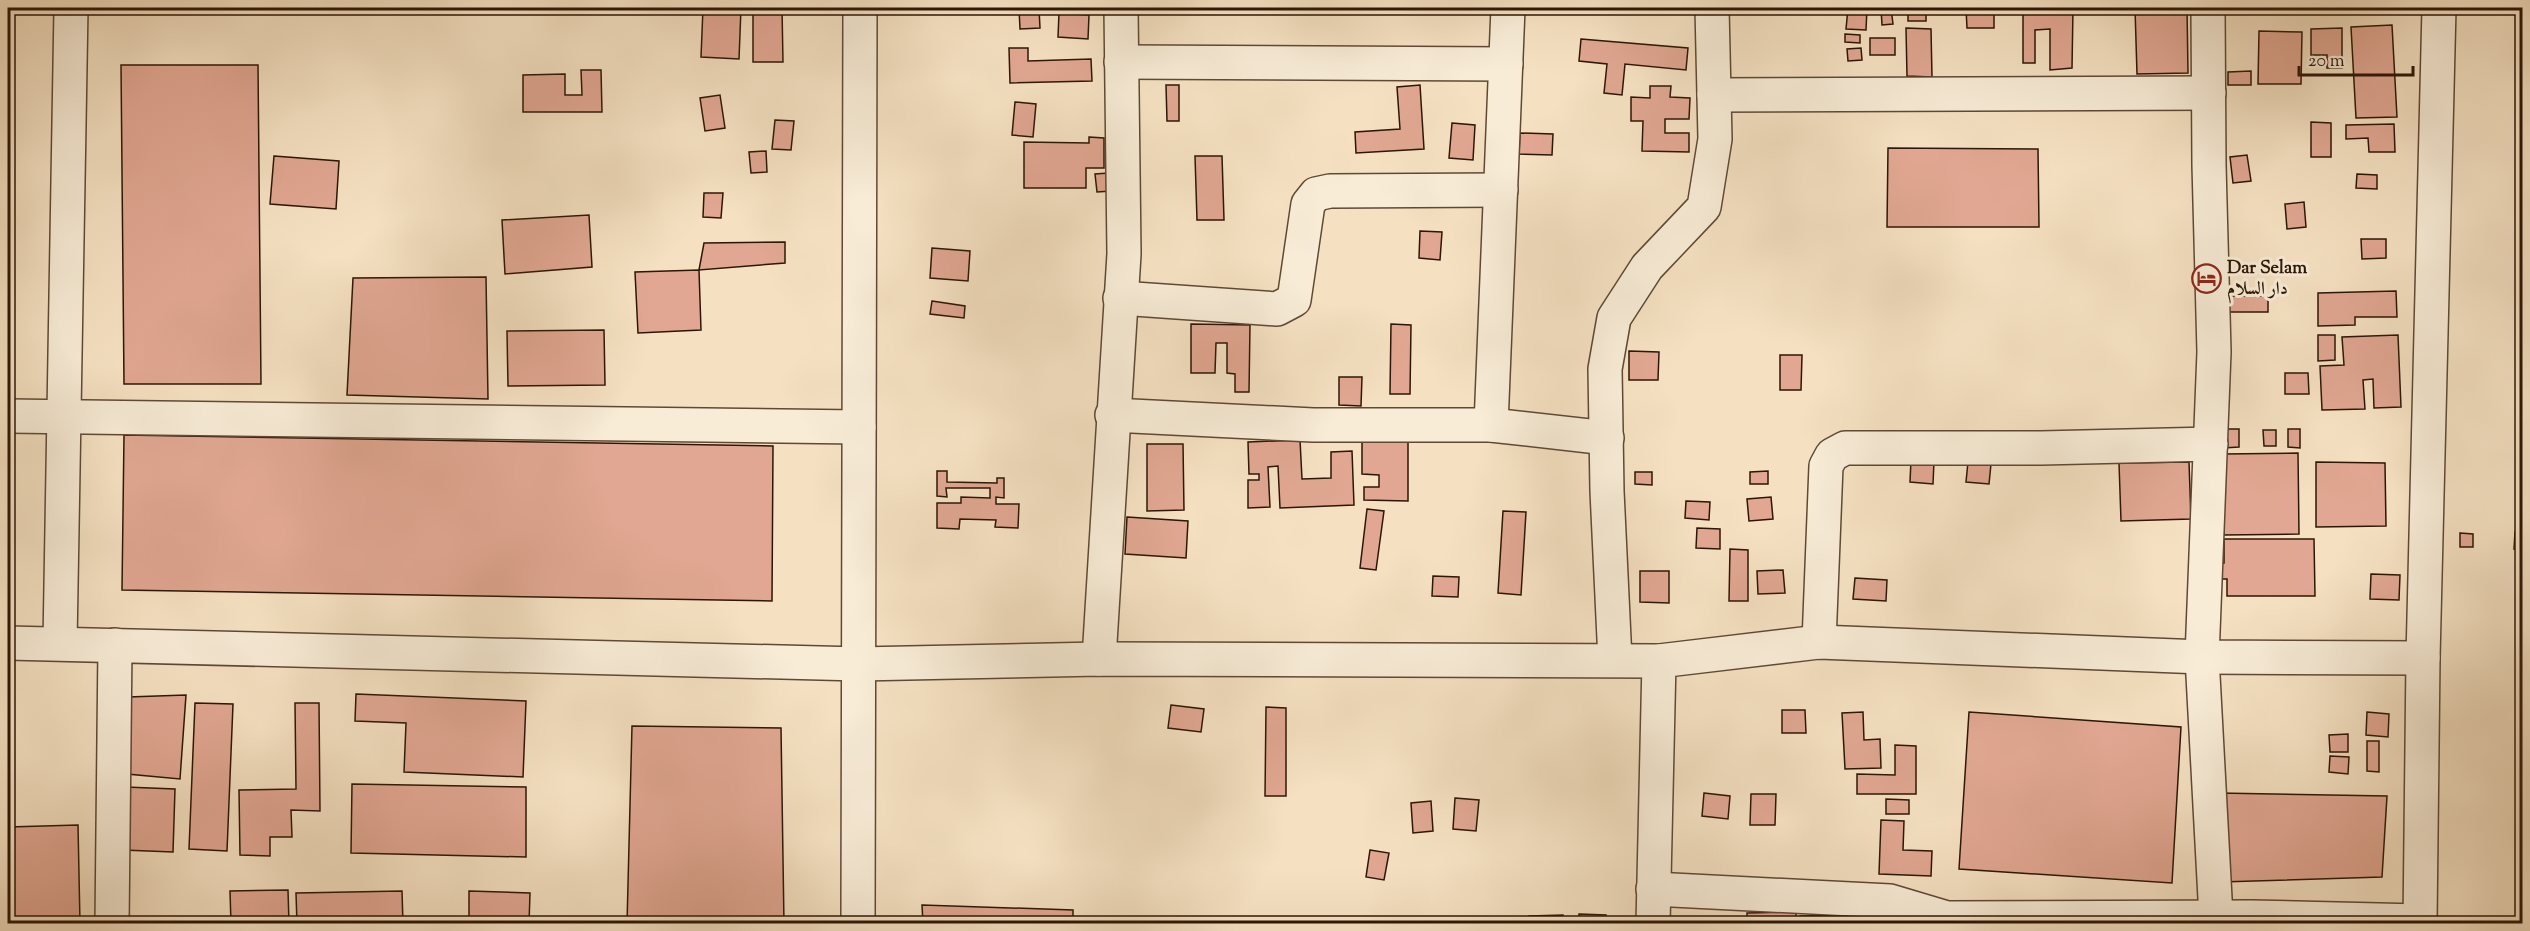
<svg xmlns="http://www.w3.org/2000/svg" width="2530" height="931" font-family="'Sorts Mill Goudy',Amiri,serif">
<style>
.building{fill:#e1a792;stroke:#2c1606;stroke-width:1.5}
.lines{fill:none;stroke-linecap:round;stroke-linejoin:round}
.minor-casing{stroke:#5e4935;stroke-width:36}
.tertiary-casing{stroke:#5e4935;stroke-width:36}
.minor{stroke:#f8ecd7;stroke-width:33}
.tertiary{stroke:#f8ecd7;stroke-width:33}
.labels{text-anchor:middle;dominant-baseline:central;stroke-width:6;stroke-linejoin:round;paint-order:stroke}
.poi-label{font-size:18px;font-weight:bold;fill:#2c1606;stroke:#f8ecd7;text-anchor:start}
</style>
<rect width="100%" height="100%" fill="#f5e1c2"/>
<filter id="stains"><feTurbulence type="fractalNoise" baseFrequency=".00333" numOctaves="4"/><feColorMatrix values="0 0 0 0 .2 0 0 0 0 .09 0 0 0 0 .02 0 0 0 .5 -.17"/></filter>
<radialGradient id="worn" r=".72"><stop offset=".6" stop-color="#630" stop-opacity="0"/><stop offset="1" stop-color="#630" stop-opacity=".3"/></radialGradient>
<g class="building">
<rect x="8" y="8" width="5" height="386"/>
<polygon points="703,8 741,8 739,59 701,57"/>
<polygon points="753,8 782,8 783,62 753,62"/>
<polygon points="997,8 1009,8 1009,13 997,14"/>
<polygon points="1019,8 1039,8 1040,28 1020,29"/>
<polygon points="1848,8 1867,8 1866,30 1846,29"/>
<polygon points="1881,8 1891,8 1893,24 1882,25"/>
<rect x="1908" y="8" width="18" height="13"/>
<polygon points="1966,8 1994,8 1994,28 1967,28"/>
<polygon points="2023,8 2073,9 2072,68 2050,70 2050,29 2035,30 2035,63 2023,63"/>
<polygon points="2135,8 2187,8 2188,73 2137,74"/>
<polygon points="1059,13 1089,15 1088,39 1058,37"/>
<polygon points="2392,25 2397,117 2356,118 2351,27"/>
<polygon points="1906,28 1931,29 1932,77 1907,76"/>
<polygon points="2342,28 2342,68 2327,68 2327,55 2311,55 2311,29"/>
<polygon points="2259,31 2302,32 2301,84 2258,84"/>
<polygon points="1845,34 1860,35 1860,43 1845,42"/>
<rect x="1870" y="38" width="25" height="17"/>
<polygon points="1581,39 1688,48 1686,70 1625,64 1622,95 1604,93 1607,64 1579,61"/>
<polygon points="1009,48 1028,48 1028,61 1091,59 1092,81 1010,83"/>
<polygon points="1861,48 1862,60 1848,61 1847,49"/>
<polygon points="121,65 258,65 261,384 124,384"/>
<polygon points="581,70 601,70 602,112 523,112 523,75 565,74 565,95 582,95"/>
<polygon points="2251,71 2251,85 2228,85 2228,72"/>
<polygon points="1166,85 1179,85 1179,121 1167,121"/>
<polygon points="1420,85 1424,149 1356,153 1355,132 1400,129 1397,87"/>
<polygon points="1650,86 1671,86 1670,97 1690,98 1689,119 1665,119 1665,133 1689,133 1689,152 1642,151 1643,121 1631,121 1631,97 1650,98"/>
<polygon points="720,95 725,128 705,131 700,98"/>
<polygon points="1015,102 1036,104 1033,137 1012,135"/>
<polygon points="775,120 794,121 791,150 772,149"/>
<polygon points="2311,122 2331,123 2331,157 2311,157"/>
<polygon points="1452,123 1475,125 1473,160 1449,158"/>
<polygon points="2394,124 2395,152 2369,152 2368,138 2346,139 2346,125"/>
<polygon points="1520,133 1553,134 1552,155 1519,154"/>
<polygon points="1089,137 1104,138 1104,168 1086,168 1086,188 1024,188 1024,142 1089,143"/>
<polygon points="1888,148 2038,149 2039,227 1887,227"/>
<polygon points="766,151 767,172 751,173 749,152"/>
<polygon points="2247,155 2251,181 2233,183 2230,157"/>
<polygon points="274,156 339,161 336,209 270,204"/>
<polygon points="1195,156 1222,156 1224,220 1197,220"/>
<polygon points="1109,173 1111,191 1097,192 1095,174"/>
<polygon points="2357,174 2377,175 2377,189 2356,188"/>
<polygon points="704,193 723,193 721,218 703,217"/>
<polygon points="2304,202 2306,227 2287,229 2285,204"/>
<polygon points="589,215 592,267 505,274 502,220"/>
<polygon points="1420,231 1442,232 1440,260 1419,258"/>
<polygon points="2361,239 2386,239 2386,258 2362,259"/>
<polygon points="785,242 785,263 699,270 704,243"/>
<polygon points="932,248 970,251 968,281 930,278"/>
<polygon points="699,270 701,330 638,333 635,272"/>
<polygon points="486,277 488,399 347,395 353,278"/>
<polygon points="2396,291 2397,317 2355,317 2355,325 2318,326 2318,293"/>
<rect x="2228" y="296" width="40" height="16"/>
<polygon points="932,301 965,306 964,318 930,314"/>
<polygon points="1191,324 1250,325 1249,392 1235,392 1235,374 1227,373 1227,343 1216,343 1215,373 1191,373"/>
<polygon points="1391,324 1411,325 1410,394 1390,394"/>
<polygon points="604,330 605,385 508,386 507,331"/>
<polygon points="2318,335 2335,335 2335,360 2318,361"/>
<polygon points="2398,335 2401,407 2374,408 2373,379 2363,380 2365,409 2322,410 2320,366 2344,365 2342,337"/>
<polygon points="1629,351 1659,352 1658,380 1629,380"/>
<polygon points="1780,355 1802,355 1801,390 1780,390"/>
<polygon points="2285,373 2308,373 2309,394 2285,394"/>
<polygon points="1339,377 1362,377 1361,406 1339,405"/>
<polygon points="2223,429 2239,429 2239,447 2223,448"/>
<polygon points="2288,429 2300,429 2300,448 2288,447"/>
<polygon points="2263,430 2276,430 2276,446 2264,446"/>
<polygon points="124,435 773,446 772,601 122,590"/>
<polygon points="1300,440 1302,479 1331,478 1331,452 1352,451 1354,505 1280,508 1278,466 1268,467 1270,507 1248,508 1248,480 1259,480 1259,474 1249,474 1248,442"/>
<polygon points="1362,440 1408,441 1408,501 1364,500 1364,487 1379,487 1379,475 1362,474"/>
<polygon points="1147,444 1183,444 1184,510 1147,511"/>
<polygon points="2298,453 2299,534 2224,535 2223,454"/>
<polygon points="1911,460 1934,461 1933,484 1910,482"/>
<polygon points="1968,462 1991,464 1989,484 1966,482"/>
<polygon points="2189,462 2191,519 2121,521 2119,463"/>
<polygon points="2316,462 2385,463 2386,526 2316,527"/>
<polygon points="937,471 947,471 947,482 997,483 997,478 1004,478 1004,498 996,497 996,504 1019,504 1018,528 995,527 996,520 960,519 959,529 937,528 937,503 961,503 961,497 990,498 990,488 946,488 947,497 937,496"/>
<polygon points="1768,471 1768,484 1750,484 1750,472"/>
<polygon points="1635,472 1652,472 1652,485 1635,484"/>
<polygon points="1771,497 1773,519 1749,521 1747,499"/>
<polygon points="1686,501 1710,502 1709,520 1685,518"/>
<polygon points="1367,509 1384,511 1376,570 1360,568"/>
<polygon points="1503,511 1526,512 1521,595 1498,593"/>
<polygon points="1127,517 1188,521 1186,558 1125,554"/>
<polygon points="1697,528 1720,529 1720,549 1696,548"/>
<polygon points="2515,532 2522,532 2522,550 2514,549"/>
<polygon points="2460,533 2473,534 2473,547 2460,547"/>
<polygon points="2224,539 2314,539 2315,596 2227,596 2227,579 2215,579 2215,563 2224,563"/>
<polygon points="1730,549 1748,550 1748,601 1729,601"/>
<polygon points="1783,570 1785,593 1758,594 1757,571"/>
<polygon points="1640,571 1669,571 1669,603 1640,602"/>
<polygon points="2371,574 2400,575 2399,600 2370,599"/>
<polygon points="1433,576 1459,577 1458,597 1432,596"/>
<polygon points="1855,578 1887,580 1886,601 1853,599"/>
<polygon points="356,694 526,701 523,777 404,772 406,723 355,721"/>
<polygon points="186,695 180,779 127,774 128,697"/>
<polygon points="195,703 233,704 227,851 189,849"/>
<polygon points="295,703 319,703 320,811 291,810 292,837 270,837 270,856 240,855 239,790 296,789"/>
<polygon points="1171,705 1204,709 1201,732 1168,728"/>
<polygon points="1266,707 1286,708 1286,796 1265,796"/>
<polygon points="1782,710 1805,710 1806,733 1782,733"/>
<polygon points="1863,712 1864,740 1880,739 1881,768 1845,769 1842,713"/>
<polygon points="1969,712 2181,727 2172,883 1959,869"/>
<polygon points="2367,712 2389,714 2388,737 2366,735"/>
<polygon points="632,726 781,728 784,924 627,924"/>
<polygon points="2348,734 2348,752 2330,752 2329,735"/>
<polygon points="2367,741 2379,741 2379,772 2367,771"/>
<polygon points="1895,745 1916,746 1916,794 1857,794 1857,774 1895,775"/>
<polygon points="2330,756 2349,757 2348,774 2329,772"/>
<polygon points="352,784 526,787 526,857 351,853"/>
<polygon points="125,787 175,789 173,852 123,850"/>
<polygon points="1704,793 1730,796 1728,819 1702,816"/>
<polygon points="2217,793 2387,796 2382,877 2221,882"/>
<polygon points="1751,794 1776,794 1775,825 1750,825"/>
<polygon points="1455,798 1479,800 1476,831 1453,829"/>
<polygon points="1886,799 1909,800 1909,814 1886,814"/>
<polygon points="1431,801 1433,831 1413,833 1411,803"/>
<polygon points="1881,820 1904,821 1903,850 1932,851 1931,876 1879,874"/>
<polygon points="78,825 80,924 8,924 8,827"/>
<polygon points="1370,850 1389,853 1384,880 1366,877"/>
<polygon points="288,890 289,924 231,924 230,891"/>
<polygon points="402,891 403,924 297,924 296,893"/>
<polygon points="469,891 530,893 529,924 469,924"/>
<polygon points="922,905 1073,910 1073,924 923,924"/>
<polygon points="1796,912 1796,924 1747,924 1747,913"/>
<polygon points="1579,914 1606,915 1605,924 1579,924"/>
<polygon points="1563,915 1563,924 1529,924 1529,916"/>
<polygon points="1852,915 1852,924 1801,924 1800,916"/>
</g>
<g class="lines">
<defs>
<g id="minor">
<polyline points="2208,8 2209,165 2214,352 2202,657 2216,917"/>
<polyline points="1121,62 1506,64"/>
<polyline points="1714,95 2209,93"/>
<polyline points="1120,298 1277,309 1294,300 1308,204 1316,194 1330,191 1501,190"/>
<polyline points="1112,415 1313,425 1491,425 1607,438"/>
<polyline points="8,416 859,427"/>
<polyline points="1491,425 1508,8"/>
<polyline points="1819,642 1826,466 1832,455 1845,448 2041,448 2211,444"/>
<polyline points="8,643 859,664 1099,659 1659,661 1819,642 2202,657 2423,658 2439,8"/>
<polyline points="60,643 71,8"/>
<polyline points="1099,659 1124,254 1121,8"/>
<polyline points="1615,660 1607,491 1605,369 1614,318 1647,267 1704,207 1715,139 1712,8"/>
<polyline points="1653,889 1890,901 1947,918 2252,917 2420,921"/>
<polyline points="112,924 115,645"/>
<polyline points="1653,924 1659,661"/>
<polyline points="2420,924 2423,658"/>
</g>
<polyline id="tertiary" points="858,924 860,8"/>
</defs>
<use href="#minor" class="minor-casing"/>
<use href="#tertiary" class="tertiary-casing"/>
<use href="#minor" class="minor"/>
<use href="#tertiary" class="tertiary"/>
</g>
<defs>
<symbol id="hotel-ring" viewBox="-11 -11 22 22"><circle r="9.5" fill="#f8ecd7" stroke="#8f2418" stroke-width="1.5"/><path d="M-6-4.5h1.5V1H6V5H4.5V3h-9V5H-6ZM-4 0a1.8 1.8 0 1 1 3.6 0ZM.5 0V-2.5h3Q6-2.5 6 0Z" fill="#8f2418"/></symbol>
</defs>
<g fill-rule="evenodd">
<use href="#hotel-ring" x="2190" y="262" width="33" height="33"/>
</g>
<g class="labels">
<g class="poi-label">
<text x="2227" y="269">Dar Selam<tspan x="2227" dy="21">دار السلام</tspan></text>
</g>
</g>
<rect width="2530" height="931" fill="none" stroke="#f5e1c2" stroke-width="30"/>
<rect x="9" y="9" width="2512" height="913" fill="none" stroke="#2c1606" stroke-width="3"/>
<rect x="15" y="15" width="2500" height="901" fill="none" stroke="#2c1606" stroke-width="1.5"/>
<path d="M2299 66v9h114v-9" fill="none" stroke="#2c1606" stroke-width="3"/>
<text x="2308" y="66" font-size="18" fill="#2c1606" stroke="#f8ecd7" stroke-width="4.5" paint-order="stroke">20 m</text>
<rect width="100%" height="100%" filter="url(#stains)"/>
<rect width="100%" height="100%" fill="url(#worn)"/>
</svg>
